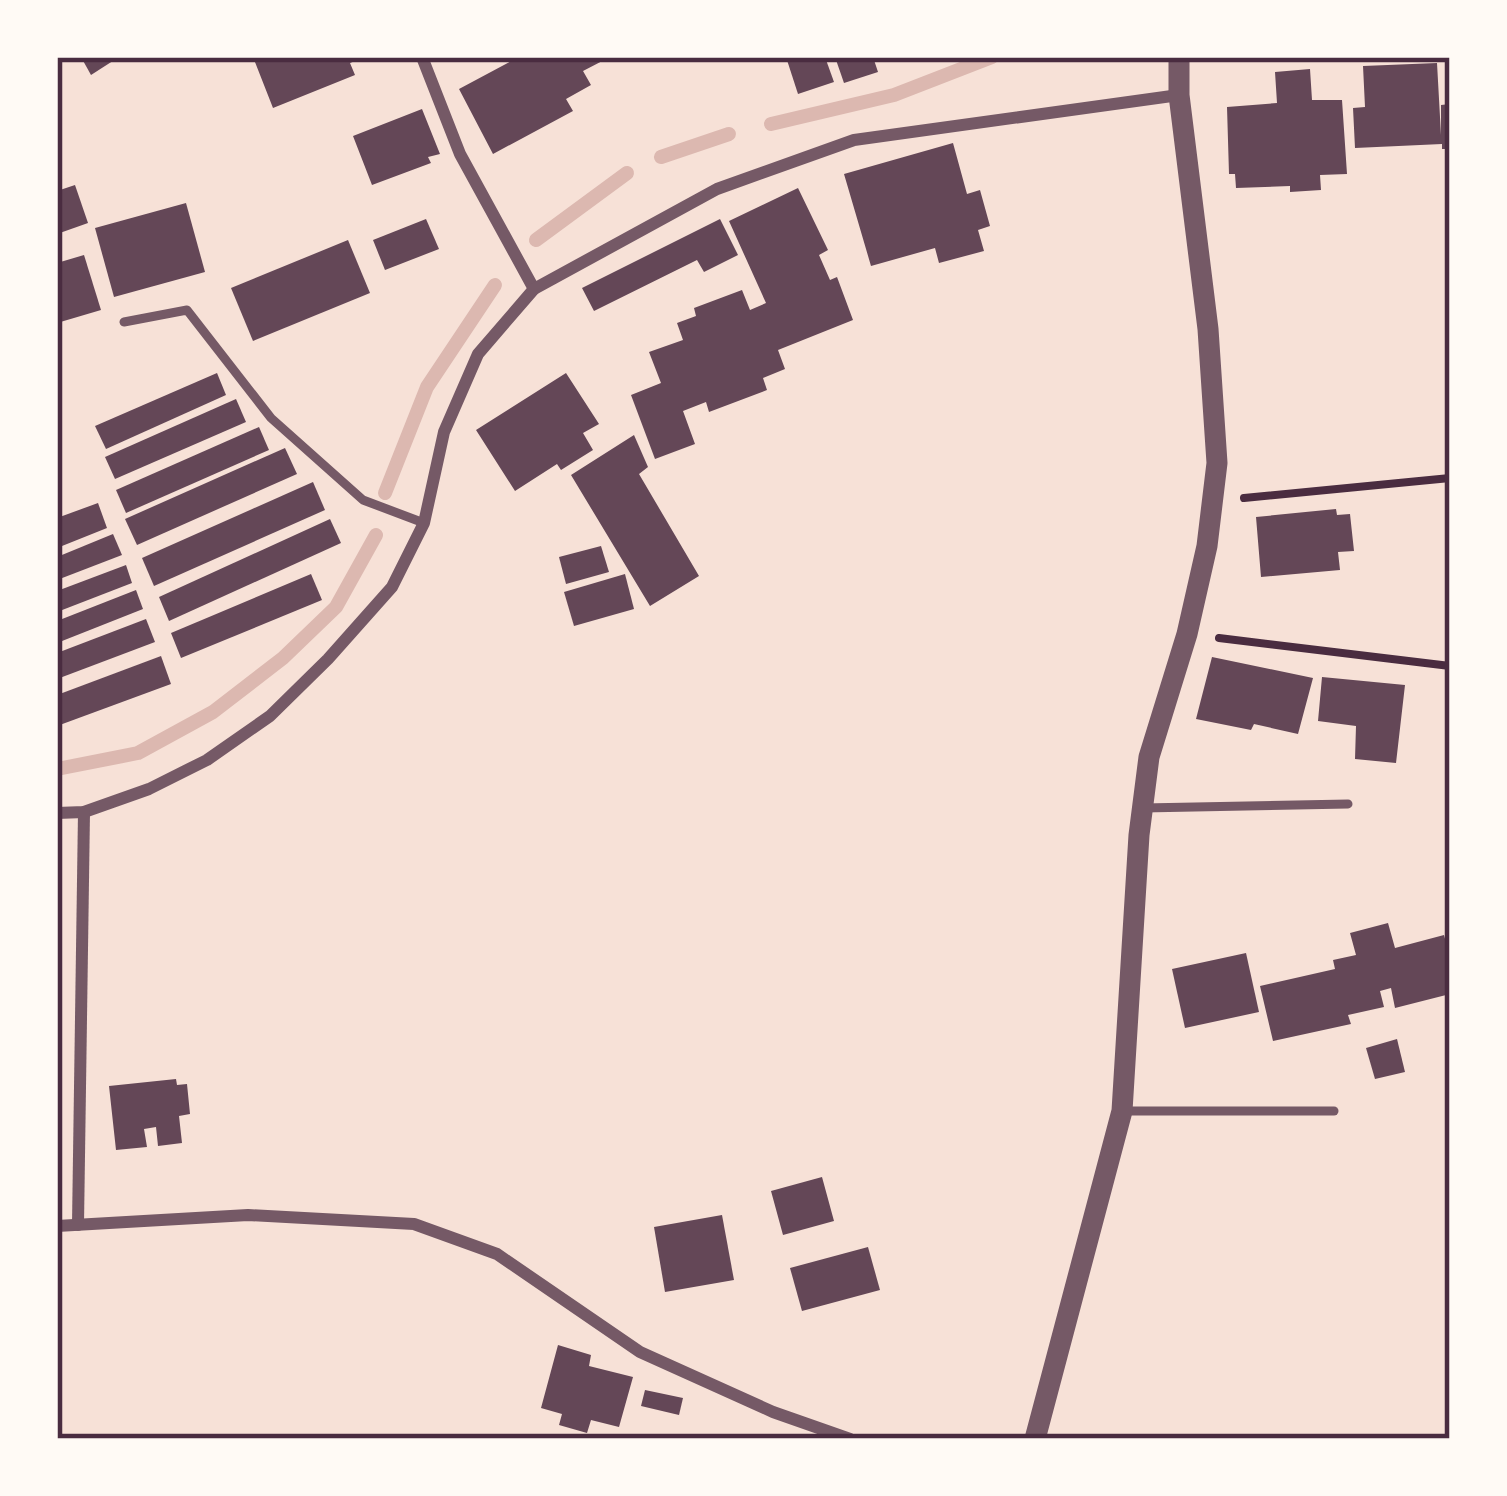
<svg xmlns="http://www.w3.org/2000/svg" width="1507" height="1496" font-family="Poppins,sans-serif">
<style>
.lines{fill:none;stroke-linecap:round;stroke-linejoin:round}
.stream{stroke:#dcb8b0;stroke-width:14}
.building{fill:#644757}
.path{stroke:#4a2c40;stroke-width:8}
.service{stroke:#755966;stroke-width:9}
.minor{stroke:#755966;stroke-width:12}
.tertiary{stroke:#755966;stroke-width:21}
.neatline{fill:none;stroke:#4a2c40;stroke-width:4.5}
</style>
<rect width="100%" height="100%" fill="#f7e1d7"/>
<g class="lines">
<g class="stream">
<polyline points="771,124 894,95 992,57"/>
<polyline points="661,157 729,134"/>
<polyline points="536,240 627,173"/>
<polyline points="385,493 427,387 495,285"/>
<polyline points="57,769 138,753 213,712 283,658 336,607 376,535"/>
</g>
</g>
<g class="building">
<polygon points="81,57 119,57 91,75"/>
<polygon points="253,57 365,57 350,63 355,75 273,108"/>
<polygon points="519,57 610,57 583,71 591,85 566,99 573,111 493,154 459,89"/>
<polygon points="786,57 825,57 834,82 798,94"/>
<polygon points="835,57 873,57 878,72 844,83"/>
<polygon points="1437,63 1441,135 1441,105 1450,104 1450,149 1442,149 1442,144 1355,148 1353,108 1365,107 1363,66"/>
<polygon points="1310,69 1312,100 1342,100 1347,174 1320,175 1321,190 1290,192 1290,186 1236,188 1235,174 1229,174 1227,107 1277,103 1275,72"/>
<polygon points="422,109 440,154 428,157 431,163 372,185 353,136"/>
<polygon points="953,143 967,194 980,190 990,226 978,230 984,251 939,263 935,248 871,266 844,174"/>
<polygon points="75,185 88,223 57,234 57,191"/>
<polygon points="798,188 828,250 819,255 830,280 837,277 853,320 778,350 785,369 763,378 767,390 709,412 706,402 683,411 695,444 655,459 631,395 661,383 649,352 683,340 677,323 696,316 694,308 742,290 750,310 766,303 729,221"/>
<polygon points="186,203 205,272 114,297 95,228"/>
<polygon points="426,219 439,249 385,270 373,240"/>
<polygon points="720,219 738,255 704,272 697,260 594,311 582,288"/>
<polygon points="348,240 370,293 253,341 231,288"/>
<polygon points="84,255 101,310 57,323 57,263"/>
<polygon points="217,373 226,395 106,449 95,426"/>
<polygon points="566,373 599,424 583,433 593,450 561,470 557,464 515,491 476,430"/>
<polygon points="236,399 246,422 115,479 105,457"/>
<polygon points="259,427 269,450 126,513 116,490"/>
<polygon points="634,435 648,467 639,474 699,576 650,606 571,475"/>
<polygon points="285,448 297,474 137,545 125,519"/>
<polygon points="313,482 325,510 154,586 142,558"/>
<polygon points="98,503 107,528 57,548 57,518"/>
<polygon points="1336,509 1337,515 1350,514 1354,551 1338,552 1340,570 1261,577 1256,517"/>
<polygon points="330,519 341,543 169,621 159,597"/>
<polygon points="113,534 122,555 57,580 57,557"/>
<polygon points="601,546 609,572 566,584 559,557"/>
<polygon points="126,565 132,583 57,612 57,591"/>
<polygon points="311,574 322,600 181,658 171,633"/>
<polygon points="625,574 634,609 574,626 564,592"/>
<polygon points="136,590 143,609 57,643 57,621"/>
<polygon points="146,619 155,642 57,679 57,653"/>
<polygon points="161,656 171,684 57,726 57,695"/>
<polygon points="1212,657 1313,678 1298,734 1254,724 1251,730 1196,719"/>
<polygon points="1322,677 1405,685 1396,763 1355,759 1356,726 1318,721"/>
<polygon points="1388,923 1395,948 1444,935 1450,958 1450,994 1395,1008 1391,988 1380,991 1384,1007 1348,1015 1351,1024 1273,1041 1260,986 1335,969 1333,960 1356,955 1350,933"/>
<polygon points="1246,953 1259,1012 1185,1028 1172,969"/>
<polygon points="1397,1039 1405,1072 1375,1079 1366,1048"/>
<polygon points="176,1079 177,1085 187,1084 190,1114 179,1116 182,1143 158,1146 156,1127 144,1129 147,1147 116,1150 109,1086"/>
<polygon points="822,1177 834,1221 783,1235 771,1191"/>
<polygon points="722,1215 734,1280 665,1292 654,1227"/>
<polygon points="868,1247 880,1290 802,1311 790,1268"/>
<polygon points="558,1345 591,1355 589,1366 633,1377 619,1427 591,1420 587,1433 559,1425 562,1414 541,1408"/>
<polygon points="645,1390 683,1398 679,1415 641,1406"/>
</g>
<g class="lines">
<g class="path">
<polyline points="1244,498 1450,478"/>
<polyline points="1219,638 1450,666"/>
</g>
<g class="service">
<polyline points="124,322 187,310 271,418 363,500 424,523"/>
<polyline points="1143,808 1348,804"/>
<polyline points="1122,1111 1334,1111"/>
</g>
<g class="minor">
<polyline points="422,57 460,154 534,289"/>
<polyline points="57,813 84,812 149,789 207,760 270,716 328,659 392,587 424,523 444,432 478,354 534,289 717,189 854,140 1179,95"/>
<polyline points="78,1225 84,812"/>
<polyline points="57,1226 248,1215 414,1224 497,1254 640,1352 773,1412 850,1439"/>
</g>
<polyline class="tertiary" points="1035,1439 1122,1111 1139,835 1149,757 1187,634 1207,546 1217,463 1208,329 1179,95 1179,57"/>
</g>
<rect width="1507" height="1496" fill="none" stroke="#fffaf5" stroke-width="120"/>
<rect x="60" y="60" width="1387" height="1376" class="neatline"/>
</svg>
